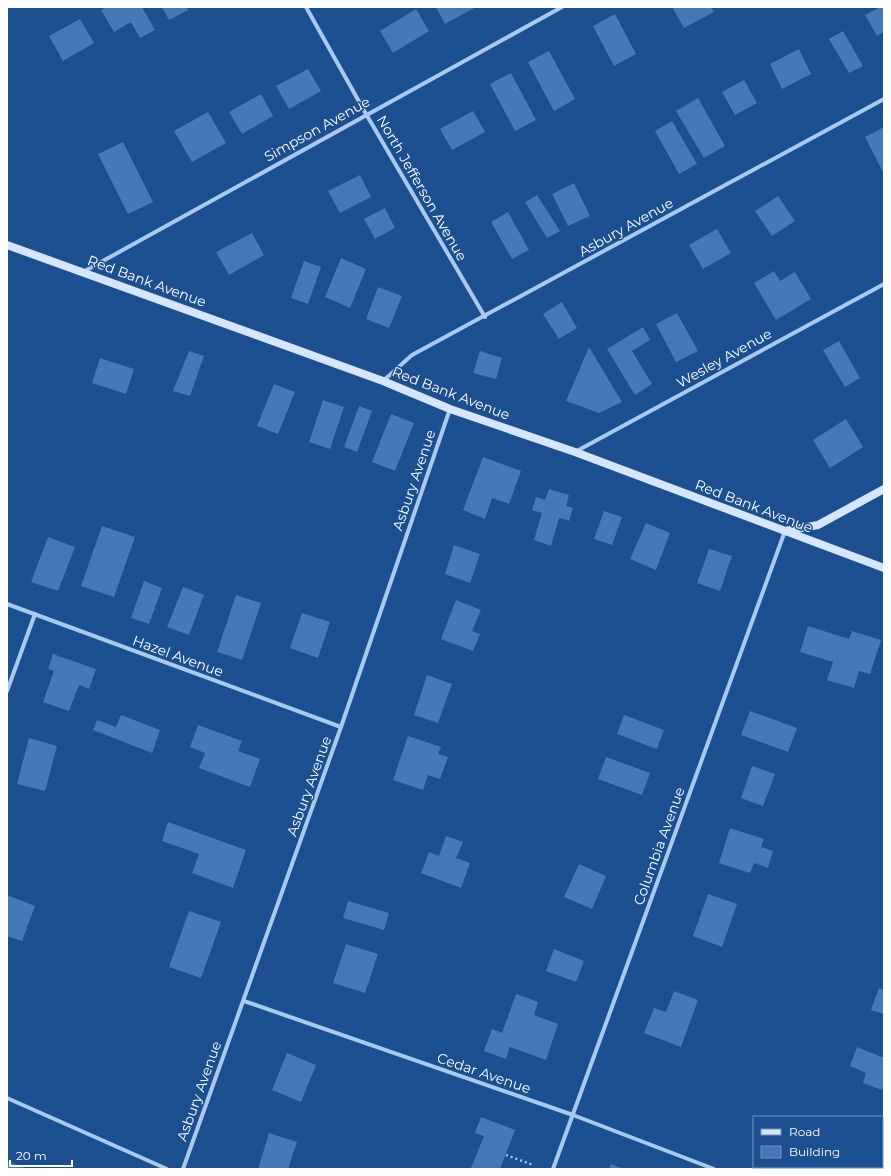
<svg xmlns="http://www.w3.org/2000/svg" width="891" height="1176" font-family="Montserrat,sans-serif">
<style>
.building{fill:#4478b7}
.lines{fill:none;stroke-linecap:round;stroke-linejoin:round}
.path{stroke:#a9c9ee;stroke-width:2.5;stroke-dasharray:2 3;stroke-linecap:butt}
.street{stroke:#a9c9ee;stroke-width:4}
.secondary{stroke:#d6e6fa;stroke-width:8}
.labels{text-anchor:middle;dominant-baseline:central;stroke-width:3;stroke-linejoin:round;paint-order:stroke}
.street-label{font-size:14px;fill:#fff;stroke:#1b4f8f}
</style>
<rect width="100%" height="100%" fill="#1b4f8f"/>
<g class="building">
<polygon points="106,7 142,7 155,30 140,38 131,22 114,32 101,10"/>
<polygon points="162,7 187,7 188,10 169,20"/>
<polygon points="436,7 476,7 445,24"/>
<polygon points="672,7 711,7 714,12 684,28"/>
<polygon points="880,7 884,7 884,32 877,36 865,15"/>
<polygon points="416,9 429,31 393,53 380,31"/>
<polygon points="615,14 636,54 614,66 593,26"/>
<polygon points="80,19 94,43 63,61 49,36"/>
<polygon points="843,31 863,66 849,73 829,39"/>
<polygon points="799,49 811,74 782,89 770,64"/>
<polygon points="549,51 575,99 554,111 528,62"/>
<polygon points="308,69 321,91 289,109 276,86"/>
<polygon points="511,73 536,120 515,131 490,84"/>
<polygon points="744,80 757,103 735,115 722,92"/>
<polygon points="261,94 273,116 242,134 229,112"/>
<polygon points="698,98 725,146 704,158 676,111"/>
<polygon points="473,111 485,132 452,150 440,129"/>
<polygon points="208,112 226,143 192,162 174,131"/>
<polygon points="672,121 697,164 679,174 655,131"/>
<polygon points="884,127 884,174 865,137"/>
<polygon points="123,142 153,202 128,214 98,154"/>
<polygon points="360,175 371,197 340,213 328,191"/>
<polygon points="574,183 590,216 568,226 552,194"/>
<polygon points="537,195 560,231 547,238 525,202"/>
<polygon points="778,196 795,221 772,236 755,211"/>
<polygon points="385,208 395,228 375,239 364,219"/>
<polygon points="508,212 529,250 512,259 491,222"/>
<polygon points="717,229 731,253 703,269 689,245"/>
<polygon points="252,233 264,255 229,275 216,252"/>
<polygon points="341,258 366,269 350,308 325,297"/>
<polygon points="304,261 321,267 308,304 291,298"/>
<polygon points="774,271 780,281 795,272 811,299 776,320 754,283"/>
<polygon points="378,287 402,296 389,328 366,319"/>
<polygon points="562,302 577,328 559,339 543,314"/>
<polygon points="677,313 698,351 676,362 656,324"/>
<polygon points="643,327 650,340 632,351 652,384 635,395 607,349"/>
<polygon points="839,341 860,378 845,387 823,350"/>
<polygon points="589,347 622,402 599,413 566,401"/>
<polygon points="189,351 204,356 190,396 173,391"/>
<polygon points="480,351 502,358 496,379 473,373"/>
<polygon points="100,358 134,369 126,394 92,383"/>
<polygon points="274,384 295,392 278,434 257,426"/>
<polygon points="323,400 344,407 330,449 309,442"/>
<polygon points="359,406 372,411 357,452 344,447"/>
<polygon points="391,414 414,423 395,471 372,462"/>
<polygon points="846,419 863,447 830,468 813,440"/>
<polygon points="483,457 521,471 509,504 492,498 485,519 463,510"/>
<polygon points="549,489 569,495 566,506 573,508 569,521 559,518 551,546 534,540 542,513 532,510 536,497 545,500"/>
<polygon points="604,511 622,517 612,545 594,539"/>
<polygon points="646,523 670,533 656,570 630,559"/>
<polygon points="102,526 135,537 114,597 81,586"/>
<polygon points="48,537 75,547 58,591 31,582"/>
<polygon points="454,545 480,554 470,583 445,574"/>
<polygon points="709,549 732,556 720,591 697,583"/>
<polygon points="144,581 162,588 149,624 131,618"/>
<polygon points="183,587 204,595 189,635 167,627"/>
<polygon points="236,595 261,603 242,660 217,652"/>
<polygon points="456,600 481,610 472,631 480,634 473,651 441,639"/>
<polygon points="302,613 330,622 318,658 290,648"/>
<polygon points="808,626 849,639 852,631 881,640 870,674 859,671 854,688 827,680 833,662 800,652"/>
<polygon points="53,654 96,669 89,689 79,685 69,711 43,702 54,671 48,669"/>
<polygon points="427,675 452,684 438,723 414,715"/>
<polygon points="750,711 797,728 788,752 741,735"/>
<polygon points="121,715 160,730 152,753 93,730 97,720 116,727"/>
<polygon points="624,715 664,730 657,749 617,734"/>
<polygon points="198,725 242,741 238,751 260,759 250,787 199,768 205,753 190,747"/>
<polygon points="408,736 441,747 438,754 448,757 440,779 428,775 423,790 393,780"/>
<polygon points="29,738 57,746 45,791 17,784"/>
<polygon points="606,757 650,773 642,795 598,779"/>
<polygon points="752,766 775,774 763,806 741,798"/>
<polygon points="168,822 246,850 233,888 192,873 199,854 162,841"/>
<polygon points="730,828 764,839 761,847 773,851 768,868 754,863 750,873 719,863"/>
<polygon points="446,836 463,842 456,858 470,863 461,888 421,873 429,852 439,856"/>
<polygon points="579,864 606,876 592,909 564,897"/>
<polygon points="708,894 737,904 722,947 693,936"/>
<polygon points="7,895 35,906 22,941 7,936"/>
<polygon points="348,901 389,913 384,930 343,918"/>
<polygon points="189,911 221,922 201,978 169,967"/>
<polygon points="346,944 378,954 365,993 333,983"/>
<polygon points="554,949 584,961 576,982 546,971"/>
<polygon points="879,988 884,990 884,1014 871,1010"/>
<polygon points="674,991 698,1000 681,1047 644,1033 654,1008 666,1012"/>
<polygon points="516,994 538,1002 534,1015 558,1024 546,1060 510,1047 506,1059 484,1051 492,1029 502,1033"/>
<polygon points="857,1047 884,1058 884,1086 882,1090 863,1083 866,1073 850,1066"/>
<polygon points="287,1053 316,1065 301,1102 272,1090"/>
<polygon points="481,1117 515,1130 500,1169 471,1168 484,1136 475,1133"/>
<polygon points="269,1133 297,1142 288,1169 258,1169"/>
<polygon points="7,1161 27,1169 7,1169"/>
<polygon points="611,1164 624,1169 609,1169"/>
</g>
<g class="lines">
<polyline class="path" points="506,1155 533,1165"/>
<g class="street">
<polyline points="306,7 366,114 485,317"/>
<polyline points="83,272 562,7"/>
<polyline points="383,381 412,355 884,99"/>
<polyline points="575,452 884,284"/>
<polyline points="7,604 341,727"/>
<polyline points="7,691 35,614"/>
<polyline points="244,1001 573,1115 714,1169"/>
<polyline points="7,1098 167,1169"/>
<polyline points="183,1169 341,727 450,409"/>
<polyline points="553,1169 785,531"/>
</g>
<g class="secondary">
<polyline points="7,245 383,381 450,409 575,452 884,568"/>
<polyline points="785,531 818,525 884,489"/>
</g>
</g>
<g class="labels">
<g class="street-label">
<text transform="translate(317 129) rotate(-29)">Simpson Avenue</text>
<text transform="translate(422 188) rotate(60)">North Jefferson Avenue</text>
<text transform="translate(626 227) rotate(-29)">Asbury Avenue</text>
<text transform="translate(147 281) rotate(20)">Red Bank Avenue</text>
<text transform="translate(724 358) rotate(-29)">Wesley Avenue</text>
<text transform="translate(451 393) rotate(21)">Red Bank Avenue</text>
<text transform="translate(414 480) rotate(-71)">Asbury Avenue</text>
<text transform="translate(754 506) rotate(21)">Red Bank Avenue</text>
<text transform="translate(178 656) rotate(20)">Hazel Avenue</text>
<text transform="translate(309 786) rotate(-70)">Asbury Avenue</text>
<text transform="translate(659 846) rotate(-70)">Columbia Avenue</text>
<text transform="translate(484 1073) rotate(19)">Cedar Avenue</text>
<text transform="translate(199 1091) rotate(-70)">Asbury Avenue</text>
</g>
</g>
<rect width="891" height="1176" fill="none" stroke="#ffffff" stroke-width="16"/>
<rect x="753" y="1116" width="130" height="52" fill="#1b4f8f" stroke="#7695bc"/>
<rect x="761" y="1129" width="20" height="6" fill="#d6e6fa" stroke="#7695bc"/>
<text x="789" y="1136" font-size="12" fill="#ffffff">Road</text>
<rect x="761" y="1146" width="20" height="12" fill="#4478b7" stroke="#7695bc"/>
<text x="789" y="1156" font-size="12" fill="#ffffff">Building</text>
<path d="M10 1160v6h62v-6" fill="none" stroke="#ffffff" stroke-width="2"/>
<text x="16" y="1160" font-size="12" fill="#ffffff" stroke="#1b4f8f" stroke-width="3" paint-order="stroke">20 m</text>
</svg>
